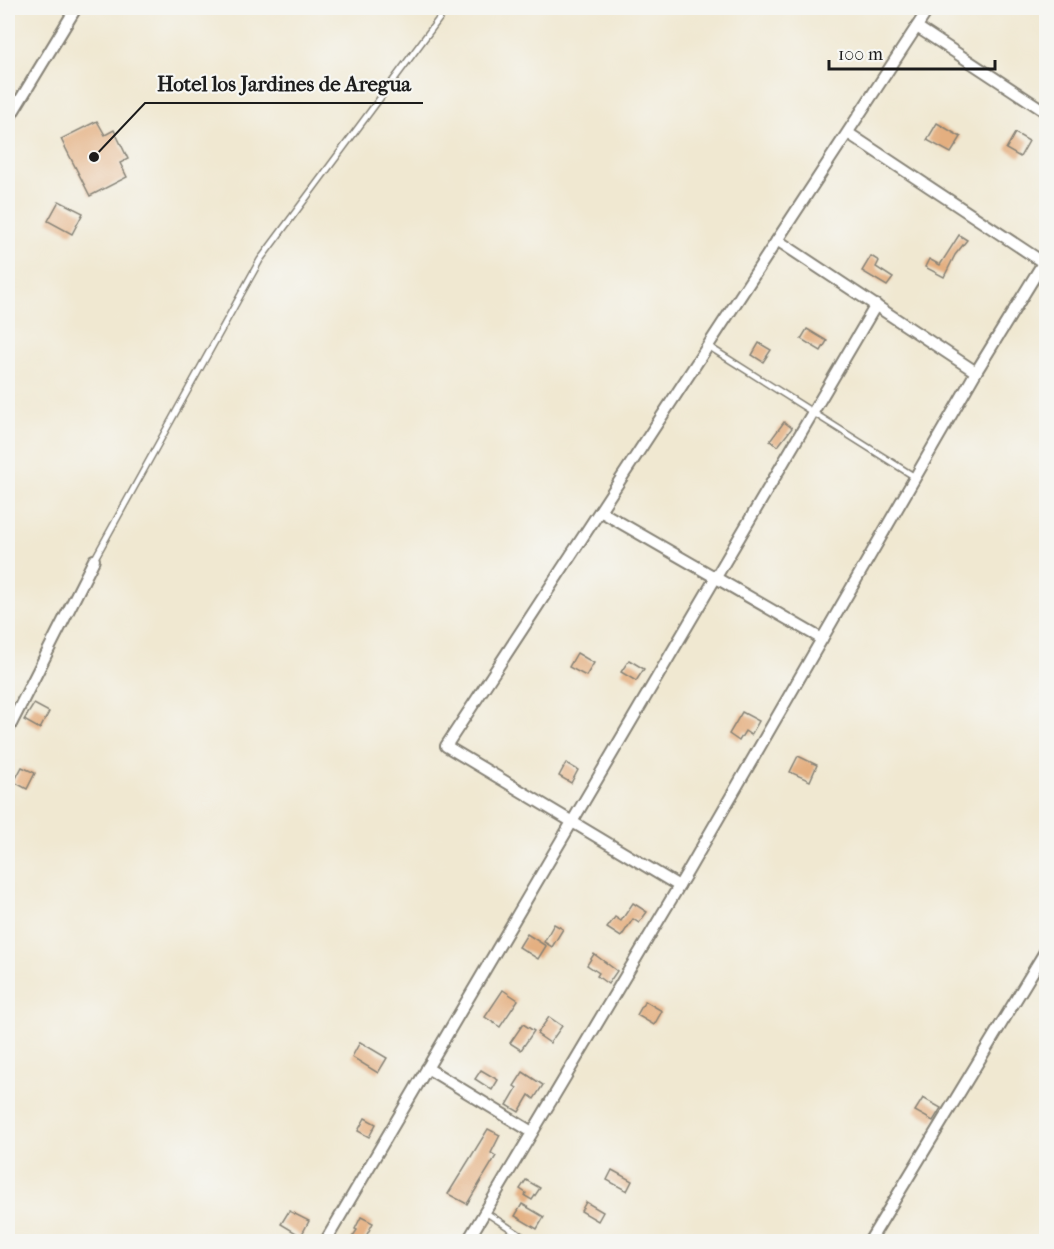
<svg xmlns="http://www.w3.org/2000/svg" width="1054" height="1249" font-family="'IM FELL French Canon',serif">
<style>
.building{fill:#e4af80}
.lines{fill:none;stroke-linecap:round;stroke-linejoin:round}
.service-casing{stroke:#868276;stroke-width:8}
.minor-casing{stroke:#868276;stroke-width:14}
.service{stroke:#fff;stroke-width:5}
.minor{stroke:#fff;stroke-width:10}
.leader{fill:none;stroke:#1c1c1c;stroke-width:2}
.callout-dot{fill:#1c1c1c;stroke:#f6f6f2;stroke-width:2}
.callout-label{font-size:21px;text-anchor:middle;font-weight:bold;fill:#1c1c1c;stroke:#f6f6f2;stroke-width:4.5;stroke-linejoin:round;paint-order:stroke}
</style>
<rect width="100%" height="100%" fill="#f6f6f2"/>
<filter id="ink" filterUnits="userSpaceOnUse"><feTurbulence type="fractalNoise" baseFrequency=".0167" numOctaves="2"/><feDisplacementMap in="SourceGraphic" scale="12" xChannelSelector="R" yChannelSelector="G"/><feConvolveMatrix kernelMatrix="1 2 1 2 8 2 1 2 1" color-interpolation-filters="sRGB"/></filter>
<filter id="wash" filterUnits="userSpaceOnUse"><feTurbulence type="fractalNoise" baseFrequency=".008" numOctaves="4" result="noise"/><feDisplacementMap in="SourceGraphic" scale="24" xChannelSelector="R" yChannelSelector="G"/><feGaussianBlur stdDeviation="1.35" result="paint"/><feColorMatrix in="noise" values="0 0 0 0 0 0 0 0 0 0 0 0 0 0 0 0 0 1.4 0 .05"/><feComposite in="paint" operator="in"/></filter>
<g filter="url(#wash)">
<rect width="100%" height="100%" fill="#f0e8d1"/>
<g id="blocks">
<g class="building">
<polygon points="97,121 105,135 114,130 128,159 120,163 127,177 90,196 61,139"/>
<polygon points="937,123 961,137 951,153 927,140"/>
<polygon points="1015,133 1029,141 1020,157 1006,149"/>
<polygon points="59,201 83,213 72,234 48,221"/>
<polygon points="959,235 967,240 955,255 944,277 925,267 929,259 940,265"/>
<polygon points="871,256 879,261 876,267 893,278 887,286 862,271"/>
<polygon points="807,329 827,341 821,351 801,339"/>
<polygon points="759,343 771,350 763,362 752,355"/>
<polygon points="784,422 792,428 778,446 770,441"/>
<polygon points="577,653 594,663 586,676 569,667"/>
<polygon points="629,660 644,669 636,681 621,672"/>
<polygon points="34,704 49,712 40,729 24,720"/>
<polygon points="742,712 759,721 751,735 745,731 739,741 729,734"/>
<polygon points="798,756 817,765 810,781 790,772"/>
<polygon points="566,763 578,770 571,783 559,776"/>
<polygon points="22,767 35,773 27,789 14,782"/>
<polygon points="633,903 647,912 639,923 633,919 621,937 607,928 615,917 621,921"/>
<polygon points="554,924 563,929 552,947 544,942"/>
<polygon points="527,934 546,946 538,959 519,947"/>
<polygon points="594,954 617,971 608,984 597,976 599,973 587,965"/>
<polygon points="503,990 518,1000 500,1027 485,1017"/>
<polygon points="645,1001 662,1011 654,1025 637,1015"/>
<polygon points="549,1017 562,1026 550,1043 537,1034"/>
<polygon points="523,1024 534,1031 521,1050 510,1043"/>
<polygon points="360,1042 387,1058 378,1073 352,1057"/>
<polygon points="481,1070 498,1080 492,1090 475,1079"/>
<polygon points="523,1072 543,1085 534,1099 529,1095 519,1112 507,1105 517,1088 514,1086"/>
<polygon points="923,1098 941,1108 933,1121 915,1111"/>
<polygon points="365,1118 376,1124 369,1137 358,1131"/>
<polygon points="488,1129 500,1135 491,1153 496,1156 467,1204 448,1194"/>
<polygon points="612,1170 632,1181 627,1191 607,1180"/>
<polygon points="526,1180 540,1188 532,1200 525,1196 526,1193 520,1189"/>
<polygon points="586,1202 603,1212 598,1221 581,1211"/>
<polygon points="522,1204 544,1217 537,1229 515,1216"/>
<polygon points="289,1211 309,1221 301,1236 281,1224"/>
<polygon points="361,1217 373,1223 363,1242 349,1242 357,1230 355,1229"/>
</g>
</g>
</g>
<g filter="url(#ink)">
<use href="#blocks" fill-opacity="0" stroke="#868276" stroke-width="1.5"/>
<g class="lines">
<defs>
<g id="service">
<polyline points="708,346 915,477"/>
<polyline points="94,560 260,260 447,8"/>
<polyline points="485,1212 531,1242"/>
</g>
<g id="minor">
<polyline points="917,27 1046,112"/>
<polyline points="8,120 76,8"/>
<polyline points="848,133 1044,263"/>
<polyline points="777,240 976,372"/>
<polyline points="600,511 822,639"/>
<polyline points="8,730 94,560"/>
<polyline points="679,886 446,746 929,8"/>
<polyline points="427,1068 532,1132"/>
<polyline points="325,1242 876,305"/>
<polyline points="467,1242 688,871 976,372 1046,258"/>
<polyline points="869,1242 1046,950"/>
</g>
</defs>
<use href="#service" class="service-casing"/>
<use href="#minor" class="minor-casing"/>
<use href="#service" class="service"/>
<use href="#minor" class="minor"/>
</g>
</g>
<path class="leader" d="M94 157L145 103H423"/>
<circle class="callout-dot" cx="94" cy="157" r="6"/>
<g class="callout-label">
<text x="284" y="91">Hotel los Jardines de Aregua</text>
</g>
<rect width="1054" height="1249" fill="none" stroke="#f6f6f2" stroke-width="30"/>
<path d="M829 60v9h166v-9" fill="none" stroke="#1c1c1c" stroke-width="3"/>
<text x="838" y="60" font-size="18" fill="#1c1c1c" stroke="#f6f6f2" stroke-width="4.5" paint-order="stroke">100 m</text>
</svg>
